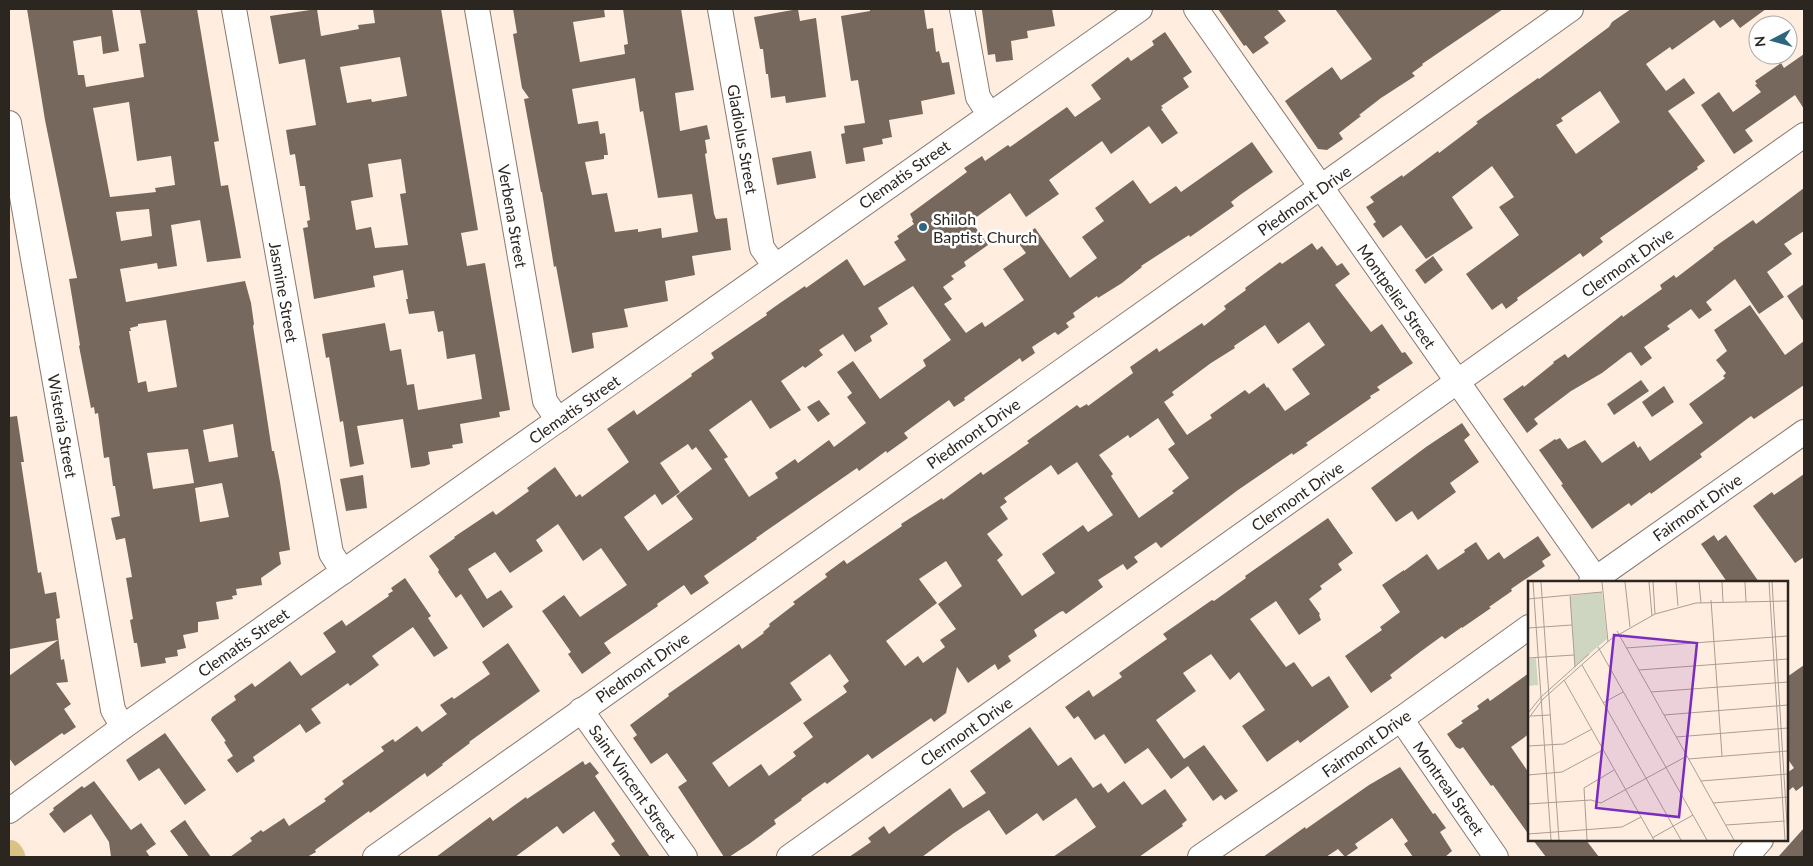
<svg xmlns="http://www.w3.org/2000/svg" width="1813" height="866" font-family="Lato,sans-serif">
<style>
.building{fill:#77685d;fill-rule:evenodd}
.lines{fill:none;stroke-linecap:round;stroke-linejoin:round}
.minor-casing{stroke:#89796e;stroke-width:26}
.major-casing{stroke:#d9d8d7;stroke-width:29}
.minor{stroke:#fff;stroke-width:24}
.major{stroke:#dac184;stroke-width:28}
.poi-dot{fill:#2c667f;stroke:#fff;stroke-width:2}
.labels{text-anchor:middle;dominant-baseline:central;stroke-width:5;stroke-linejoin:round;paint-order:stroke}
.street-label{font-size:16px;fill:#2c2621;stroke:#fff}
.poi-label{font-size:16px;fill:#2c2621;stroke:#fff;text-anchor:start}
.inset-road{fill:none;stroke:#ab9d94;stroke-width:1}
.view{fill:#7b2cbf;fill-opacity:0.15;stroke:#7b2cbf;stroke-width:2.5}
.inset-edge{fill:none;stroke:#2c2621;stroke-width:2.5}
</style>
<rect width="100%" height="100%" fill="#ffede0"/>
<g class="building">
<path d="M27,9h85l7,42 -16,3 -2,-18 -28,5 5,34h6l2,12 58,-10 -5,-33 7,-1 -6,-34h57l22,132 -5,1 7,44 7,-1 13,73 -34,4 -7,-42 -29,5 6,41 -19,3 -1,-6 -37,6 6,33 119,-21 6,22 3,21 -1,2 19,125h2l6,31 10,68 -11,2 2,12 -20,14 1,7 -26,4 1,6 -5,1 1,3 -17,3 3,17 -21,3v10l-15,3 3,13 -9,2 1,6 -13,2 1,5 -25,4 -4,-24h-3l-4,-23 3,-1 -7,-41 6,-1 -7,-39 -9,2 -5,-22 9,-2 -5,-30h-2l-4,-29 -5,1 -6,-45 -3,1 -1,-7 -3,1 -12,-62 1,-1 -11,-66 8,-1 -32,-158zM129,102l8,59 34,-5 4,29 -20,3 1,4 -46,5 -17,-89zM149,209l3,27 -31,5 -5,-29zM166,320l11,67 -29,5 -2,-11 -8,2 -9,-52h2l-1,-3 8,-2v-2zM233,424l5,33 -29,5 -6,-32zM188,449l6,34 -41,6 -6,-36zM222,483l7,34 -29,5 -5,-34z"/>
<path d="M317,9l4,27 38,-7 -1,-4 17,-2 -2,-14h68l37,221 -17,3 6,33 18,-3 25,147 -11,2 1,5 -40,7 3,19 -11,2 1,3 -25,4 2,12 -5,2 -14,2 -8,-49 -46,7 7,38 -14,3 -7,-46 -3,1 -11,-65 -3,1 -4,-24 63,-11 5,28 11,-2 6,36 7,-1 4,26 64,-11 -7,-45 -28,5 -4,-28 -5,1 -4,-21 -25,3 -3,-15h2l-5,-29 -30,6 2,11 -61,12 -11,-71 5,-1 -1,-6 3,-1 -5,-34h-5l-5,-32 -5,1 -4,-25 30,-5 -11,-66 -26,5 -9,-48zM400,57l7,39 -35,6 -1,-3 -24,4 -7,-36zM401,159l5,34 -6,1 8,51 -33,3 -4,-21 -15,3 -5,-29 22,-4 -5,-33z"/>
<path d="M513,9h91l1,8 -32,5 7,40 45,-8 -1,-9 4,-1 -5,-35h58l13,81 -19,3 5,38 27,-6 3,14 -5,1 2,13 -2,1 9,60 2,5 11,-1 4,32 -39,6 3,19 -30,6 3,20 -44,8 4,18 -36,6 2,15 -22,5 -16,-87 -2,1 -12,-75h-1l-17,-93 5,-1 -7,-10 -9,-54 4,-1zM635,78l5,34 3,-1 15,87 34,-4 6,38 -36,6 -1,-10 -23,4v-3l-23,3 -8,-39 -15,2 -7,-33 19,-3v-4h4l-3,-22 -5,1 -2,-13 -20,3 -6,-35z"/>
<polygon points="798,9 800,21 816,18 826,97 786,103 785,96 771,98 768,74 766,74 763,49 760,49 754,17"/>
<polygon points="870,9 924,9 927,29 933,28 936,52 939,51 942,63 949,62 955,94 921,101 923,114 889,120 892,137 882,139 883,144 863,148 865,161 846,164 841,134 845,133 844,126 865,123 858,80 851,81 841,16 870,11"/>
<polygon points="991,9 1052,9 1055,26 1027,31 1028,38 1011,41 1013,60 996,62 995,54 988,55 982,10"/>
<polygon points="1218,9 1277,9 1286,21 1264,37 1269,43 1253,54 1246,45 1244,46"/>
<polygon points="1335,9 1503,9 1422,64 1423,65 1412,73 1415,76 1381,98 1359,115 1361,116 1339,133 1343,139 1327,150 1318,149 1285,101 1332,67 1341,80 1372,59"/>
<path d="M1631,9h135l-26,19 -7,-9 -13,9 -6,-8 -42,30 -2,-3 -24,17 20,27 18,-13 11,15 -27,18 37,50 -8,6 1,2 -98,69 3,4 -20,15 -3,-4 -63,45 1,2 -12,9 -4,-6 -10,7 -26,-36 53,-39 -20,-28 15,-10 -22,-31 -40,31 21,31 -47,31 -25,-34 -18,13 -10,-14 3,-2 -10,-15 8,-5 -4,-5 32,-22 1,2 35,-26 1,2 33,-25 6,-5 -2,-1 62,-44 1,1 70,-52 3,-5zM1600,91l20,31 -44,32 -20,-29 7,-4 -2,-3z"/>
<path d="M1165,32l27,40 -9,6 6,9 -28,19 2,2 -2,1 17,24 -16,11 -13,-18 -38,28 -9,-13 -53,39 10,14 -33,23 -16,-24 -39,28 17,24 -24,17 2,4 -15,10 3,3 -11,8 9,12 -8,5 22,29 16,-11 3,5 39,-27 -21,-31 23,-16 -9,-12 18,-13 35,50 27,-20 -15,-21 22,-16 -9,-13 38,-28 17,24 26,-18 5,6 71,-50 21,30 -33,23 -9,7 3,4 -44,31 -1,-2 -48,31 1,1 -20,16 -24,15 -1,-2 -24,17 2,4 -9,6 3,4 -11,8 -3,-3 -23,15 3,6 -13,9 -2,-4 -56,40 1,2 -11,7 -5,-7 -45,33 4,5 -21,15 -1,-2 -27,20 -2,-3 -101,70 1,1 -53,37 5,7 -18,12 -7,-10 -27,19 1,2 -54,37 7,10 -29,21 -14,-20 3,-2 -29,-41 22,-16 16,22 47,-32 -26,-37 -18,13 -25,-37 -22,16 7,11 -33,22 -15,-21 -27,17 19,30 14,-9 12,17 -30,21 -22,-34 -5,4 -18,-26 1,-2 -10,-14 26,-18 -1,-1 39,-26 3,4 33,-24 -2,-3 28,-21 21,30 4,-3 2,3 47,-35 -22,-33 27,-19 3,5 55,-39 -1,-2 23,-16 -3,-5 56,-38 -1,-2 14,-10 25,-17 1,2 41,-29 17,27 42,-26 -12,-18 5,-3 -2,-3 17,-12 -2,-3 1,-1 -3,-6 57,-42 -3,-4 18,-12 3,5 23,-16 2,2 57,-40 8,10 26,-18 -10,-14 37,-28 3,4 23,-16 -2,-4zM913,286l38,54 -28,20 3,6 -46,33 -27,-38 -16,11 15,21 -5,4 19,26 -32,24 -5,-7 -31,23 -3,-4 -20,14 3,5 -29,19 -25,-38 4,-2 -19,-27 42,-30 19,29 31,-19 -20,-29 22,-15 2,2 18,-13 -4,-5 24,-16 12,18 17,-11 -2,-5 18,-12 -10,-16zM688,444l4,6 4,-3 16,22 -36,27 17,23 -45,32 -24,-34 31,-23 7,11 18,-13 -20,-29z"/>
<polygon points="1804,54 1804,109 1795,95 1745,130 1753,141 1734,154 1701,105 1719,92 1733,112 1761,92 1755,85 1757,84 1755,81 1781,63 1784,68"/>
<polygon points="811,151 816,178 777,185 772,158"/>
<polygon points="1804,188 1804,231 1784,244 1792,254 1767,272 1784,297 1759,314 1735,279 1706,302 1712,310 1699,319 1691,309 1667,326 1670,329 1644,347 1652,358 1641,366 1631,352 1628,353 1602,373 1571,391 1534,419 1538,424 1527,433 1503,399 1523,385 1524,387 1554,363 1553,362 1565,354 1568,358 1622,315 1623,317 1662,289 1660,285 1674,275 1676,278 1714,249 1713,248 1753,220 1756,224"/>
<path d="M1312,243l5,7 5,-4 15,20 5,-3 8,11 -15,11 36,47 11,-8 20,29 3,-1 8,11 -36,24 3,3 -10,6 1,2 -65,45 2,2 -15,10 -1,-2 -54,37 -77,58 -5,-6 -22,15 4,5 -11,8 -4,-6 -25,16 5,7 -37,27 -3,-3 -3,1 -26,18 3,6 -29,20 3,5 -13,9 -3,-6 -27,19 -11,-16 -11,46 -12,9 -3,-4 -59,41 -4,-5 -41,30 -2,-2 -24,17 1,1 -28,20 2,4 -27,20 -20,13h-5l-46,-70 9,-6 -20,-28 -16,11 -18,-26 4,-3 -7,-10 39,-29 -1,-2 71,-50 3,5 22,-16 -1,-1 7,-6 -1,-2 26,-20 -2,-2 34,-25 -2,-3 19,-14 3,4 55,-38 -1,-2 41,-26 1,2 38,-28 2,3 46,-32 -2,-2 50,-36 3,3 7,-4 1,2 45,-33 -3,-6 27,-19 2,4 43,-29 2,3 22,-17 -2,-3 22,-16 -1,-2 35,-26 2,2zM1309,322l16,23 -33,24 18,25 -25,17 -17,-24 -1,1 -3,-5 -15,11 -4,-4 -35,25 2,3 -25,17 -23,-33 10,-7 -2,-3 39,-29 24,-15 -1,-2 31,-21 13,19zM1158,418l17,26 -7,5 21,29 -17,13 2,2 -35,25 -28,-42 2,-2 -14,-19 29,-20 2,3zM1077,462l36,53 -25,17 -5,-7 -41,29 13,19 -33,23 -25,-36 6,-5 -16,-21 21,-15 -8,-12 7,-5 -3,-4 47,-33 7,10zM946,561l16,25 -24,18 18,25 -16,11 5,7 -22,16 -5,-7 -13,10 -19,-25 51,-38 -18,-24zM830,654l19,27 -6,5 4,6 -44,31 10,14 -20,15 3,4 -27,20 -8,-12 -32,23 -17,-24 90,-63 -12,-17z"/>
<polygon points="1433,256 1443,270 1425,284 1415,270"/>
<polygon points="1804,284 1804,322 1787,296"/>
<polygon points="1750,305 1785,355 1804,341 1804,385 1754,419 1751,416 1700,454 1702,457 1651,494 1650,492 1631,506 1629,503 1592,529 1561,485 1563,484 1539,450 1555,439 1556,440 1560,438 1568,449 1585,440 1602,463 1634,441 1638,448 1640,446 1650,461 1703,423 1689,404 1725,378 1723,376 1726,373 1716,360 1727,351 1714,330"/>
<polygon points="1641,380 1649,391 1614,415 1607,404"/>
<polygon points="1664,386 1674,402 1652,417 1642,402"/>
<polygon points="819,400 830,414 818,422 807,407"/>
<polygon points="17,416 24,462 21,462 38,573 41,572 45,594 56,592 60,618 56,619 61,660 64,659 68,682 56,683 71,704 64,709 76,727 64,735 62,733 15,766 9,758 9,676 58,640 10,649 9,639 9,417"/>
<polygon points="1462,423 1470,435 1464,440 1479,462 1450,483 1456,492 1418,520 1412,511 1396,522 1371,488 1426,447"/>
<polygon points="1804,474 1804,557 1795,563 1753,506 1772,492 1774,495"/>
<polygon points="363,475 367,508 346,511 340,479"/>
<polygon points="1328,518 1353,553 1338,564 1342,570 1320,586 1322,589 1309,599 1320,614 1319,615 1321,620 1299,635 1276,601 1250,619 1286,667 1294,662 1312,687 1329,676 1349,707 1300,743 1298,740 1267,762 1242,726 1265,710 1239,672 1230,680 1211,654 1183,673 1196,691 1156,720 1184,759 1204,745 1238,791 1225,800 1221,795 1213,801 1188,766 1171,779 1148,748 1125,764 1104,734 1095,740 1078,716 1074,719 1065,707 1089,690 1093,697 1122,677 1119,673 1167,639 1163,634 1212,600 1214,601 1246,578 1245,576"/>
<polygon points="1714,535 1718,541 1726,535 1759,582 1727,582 1701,544"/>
<polygon points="1538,536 1551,555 1542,561 1545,566 1511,589 1512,591 1489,607 1491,608 1462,628 1462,627 1445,639 1442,636 1420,652 1390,675 1392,678 1371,693 1345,656 1382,630 1380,627 1400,612 1382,585 1404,570 1404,571 1427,554 1438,570 1465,552 1464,550 1476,542 1488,560 1499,552 1504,559"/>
<polygon points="405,578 431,616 428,618 448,648 434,657 413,627 372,656 379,665 350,686 348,683 311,709 321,723 306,733 300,724 253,757 255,761 237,773 227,760 233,756 224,742 226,741 211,720 212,717 236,700 234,696 252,683 255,687 290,661 301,676 336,652 323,633 342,620 346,626 389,596 388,594 393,591 391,588"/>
<polygon points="508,643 540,691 469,742 470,743 442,764 443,765 427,777 425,773 370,813 369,811 315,850 316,852 307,857 230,857 252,841 250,838 261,830 263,832 284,818 289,826 326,801 324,799 344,784 342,781 384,751 381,747 393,739 395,742 417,726 422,732 447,714 440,705 452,697 454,699 490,674 482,662"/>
<polygon points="1804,665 1804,785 1796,791 1793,787 1787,792 1787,773 1794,768 1787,758 1787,677"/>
<polygon points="1529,673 1529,734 1511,747 1529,773 1529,835 1493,785 1491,786 1463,747 1460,749 1456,747 1447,734 1463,723 1461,721 1479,709 1477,706 1488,698 1490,701"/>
<polygon points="1030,727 1058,766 1071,757 1093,788 1101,783 1108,793 1124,781 1142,805 1165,789 1187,820 1182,824 1183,826 1139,857 1053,857 1096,827 1076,798 1043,821 1037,813 1006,835 989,810 954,833 922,857 849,857 871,842 868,838 884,826 889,834 950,788 963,808 986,793 970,771"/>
<polygon points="165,733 206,790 185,805 159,768 139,781 126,760"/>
<polygon points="583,761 585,765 590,762 599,773 595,776 650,857 621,857 611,844 615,841 594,811 563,834 557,826 515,857 436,857 490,817 493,821 526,797 527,799"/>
<polygon points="1400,767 1433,814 1435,813 1446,828 1440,832 1452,851 1445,857 1413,857 1404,844 1408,841 1392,818 1355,844 1358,848 1345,857 1338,849 1326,857 1263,857 1305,827 1306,829 1369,785"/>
<polygon points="94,781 131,830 141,823 156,844 146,851 150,857 111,857 109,842 91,814 64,833 49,814 54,810 53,808 82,786 84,788"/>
<polygon points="185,820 195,835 211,857 189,857 170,831"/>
<polygon points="1804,828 1804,857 1778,857"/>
<polygon points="1533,840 1586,840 1599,857 1546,857"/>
</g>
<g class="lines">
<defs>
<g id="minor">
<polyline points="234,9 331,553 343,572"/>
<polyline points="477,9 545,401 558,420"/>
<polyline points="720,9 762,248 775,266"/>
<polyline points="962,9 978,97 989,114"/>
<polyline points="1196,9 1598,582"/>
<polyline points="9,123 113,710 123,727"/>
<polyline points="1591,582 1804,432"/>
<polyline points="581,710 685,857"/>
<polyline points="1401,719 1496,857"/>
<polyline points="9,811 123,727 1140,9"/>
<path d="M375,857c397,-284 799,-563 1196,-848"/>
<polyline points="789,857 1804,135"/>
<polyline points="1200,857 1401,719 1529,627"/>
<polyline points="1746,857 1761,840"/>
</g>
<polyline id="major" points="9,854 11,857"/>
</defs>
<use href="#minor" class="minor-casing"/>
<use href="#major" class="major-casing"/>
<use href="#minor" class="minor"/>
<use href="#major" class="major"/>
</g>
<circle class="poi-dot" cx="923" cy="227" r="5"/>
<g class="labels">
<g class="street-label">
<text transform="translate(743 139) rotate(80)">Gladiolus Street</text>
<text transform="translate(904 174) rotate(-35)">Clematis Street</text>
<text transform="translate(1304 200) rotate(-35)">Piedmont Drive</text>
<text transform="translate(513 216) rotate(80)">Verbena Street</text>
<text transform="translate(1627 262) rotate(-35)">Clermont Drive</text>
<text transform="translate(284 292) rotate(80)">Jasmine Street</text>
<text transform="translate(1397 296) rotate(55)">Montpelier Street</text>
<text transform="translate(574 409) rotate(-35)">Clematis Street</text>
<text transform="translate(63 426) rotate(80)">Wisteria Street</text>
<text transform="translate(973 433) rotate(-35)">Piedmont Drive</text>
<text transform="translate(1297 496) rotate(-35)">Clermont Drive</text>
<text transform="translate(1697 507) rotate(-35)">Fairmont Drive</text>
<text transform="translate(243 642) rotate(-35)">Clematis Street</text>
<text transform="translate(642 667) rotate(-35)">Piedmont Drive</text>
<text transform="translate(966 731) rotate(-35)">Clermont Drive</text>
<text transform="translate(1366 743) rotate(-35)">Fairmont Drive</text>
<text transform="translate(633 783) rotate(55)">Saint Vincent Street</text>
<text transform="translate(1449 788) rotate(55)">Montreal Street</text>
</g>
<g class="poi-label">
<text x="933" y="218">Shiloh<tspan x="933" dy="18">Baptist Church</tspan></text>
</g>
</g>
<g transform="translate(1528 581)">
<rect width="260" height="260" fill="#ffede0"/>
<path d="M74,11l5,47 -32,27 -5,-70zM8,77l2,27 -10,1v-27z" fill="#ced6c1"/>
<path class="inset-road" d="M5,1l18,258M13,1l18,258M74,1l6,60M97,1l5,45M121,1l3,34M125,1l2,32M148,1l2,24M171,1l2,21M194,1l1,20M217,1l1,20M241,1l16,258M244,1l16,258M42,15l5,71M0,18l74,-7M183,19l11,156M0,47l44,-3M89,50l117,209M70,66l109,193M98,67l162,-12M0,77l46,-3M54,84l99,175M111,89l149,-11M36,99l90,160M123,111l137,-10M75,122l20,-11M0,132l13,-16 48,-43M136,134l124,-10M3,135l19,-1M0,138l15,-20 68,-60 44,-25 41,-11 92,-2M148,156l112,-9M0,165l36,-2 28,-15M160,178l100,-8M0,194l34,-3 41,-22M173,200l87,-7M185,222l75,-6M0,223l63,-4 10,3 86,-47M198,244l59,-4M0,253l94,-7 19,-10M124,257l41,-23M59,259l-3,-52 30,-18"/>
<path class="view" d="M86,54l83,8 -18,174 -83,-9z"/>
<rect width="260" height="260" class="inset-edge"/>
</g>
<rect width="1813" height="866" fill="none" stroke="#2c2621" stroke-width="20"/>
<g transform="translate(1773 40) rotate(264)"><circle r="24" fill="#ffffff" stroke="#aba8a6"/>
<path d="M0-4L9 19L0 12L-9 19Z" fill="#2c667f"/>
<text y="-8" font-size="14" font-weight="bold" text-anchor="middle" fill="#2c2621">N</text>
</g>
</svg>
